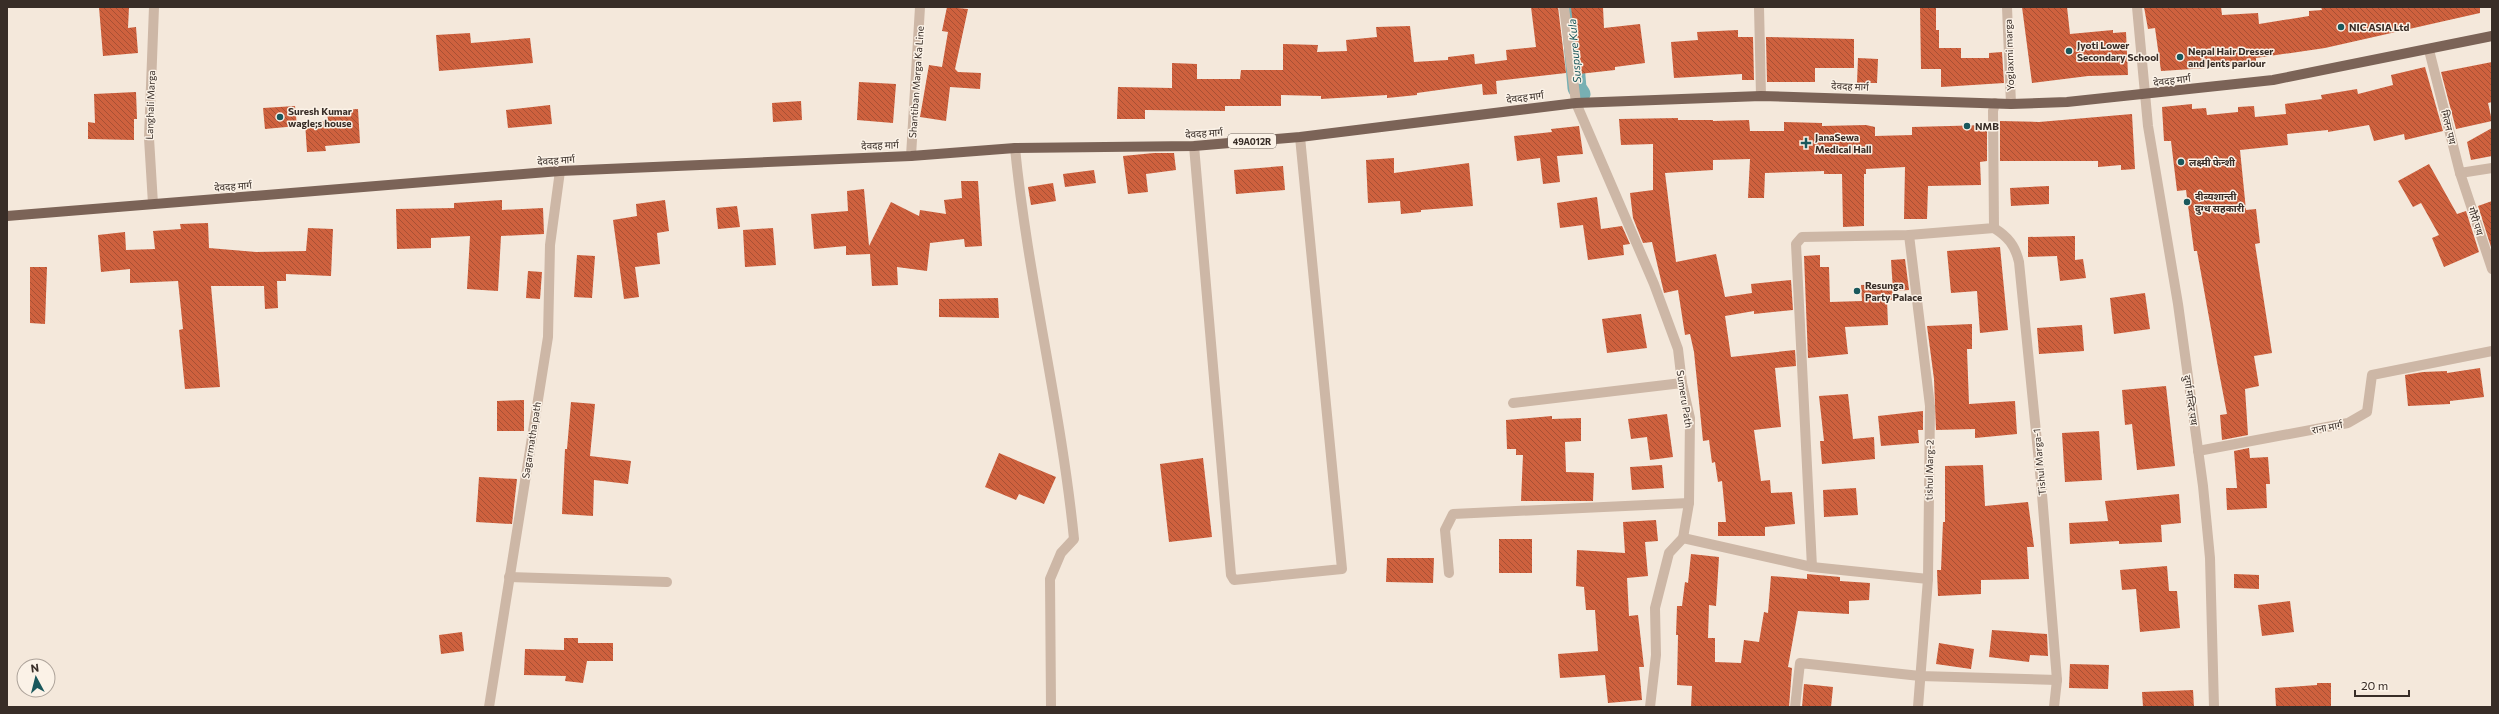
<svg xmlns="http://www.w3.org/2000/svg" width="2499" height="714" font-family="Commissioner,'Noto Sans Devanagari',sans-serif">
<style>
.lines{fill:none;stroke-linecap:round;stroke-linejoin:round}
.canal{stroke:#78b0b3;stroke-width:19}
.building{fill:url(#building-back-hatch)}
.minor{stroke:#cdb7a6;stroke-width:10}
.primary{stroke:#7b6357;stroke-width:10}
.poi-dot{fill:#1a585c;stroke:#fbf2e7;stroke-width:1.5}
.labels{text-anchor:middle;dominant-baseline:central;stroke-width:3;stroke-linejoin:round;paint-order:stroke}
.shield{fill:#fbf2e7;stroke:#726861;stroke-width:1}
.shield-label{font-size:9px;font-weight:bold;fill:#382d27}
.poi-label{font-size:10px;font-weight:bold;fill:#382d27;stroke:#fbf2e7;text-anchor:start}
.street-label{font-size:10px;fill:#382d27;stroke:#fbf2e7}
.water-label{font-size:11px;font-style:italic;fill:#1a585c;stroke:#fbf2e7}
</style>
<defs>
<pattern id="building-back-hatch" width="6" height="6" patternUnits="userSpaceOnUse"><rect width="6" height="6" fill="#ce613e"/><path d="M-1 5l2 2M0 0l6 6M5-1l2 2" fill="none" stroke="#a85034"/></pattern>
</defs>
<rect width="100%" height="100%" fill="#f4e8db"/>
<g class="lines">
<polyline class="canal" points="1570,7 1577,88 1581,94"/>
</g>
<g class="building">
<polygon points="99,7 129,7 128,28 136,27 138,53 103,56"/>
<polygon points="947,7 968,9 955,69 958,72 981,73 980,89 950,87 946,121 920,117 929,65 942,67 948,32 942,31"/>
<polygon points="1531,7 1558,7 1566,73 1496,81 1497,94 1483,95 1482,84 1417,93 1417,95 1387,98 1387,95 1321,99 1321,96 1281,95 1281,106 1225,106 1225,111 1145,110 1145,119 1117,119 1118,87 1172,88 1172,63 1197,64 1197,79 1240,79 1241,70 1283,70 1283,44 1318,45 1317,52 1347,51 1346,40 1377,37 1376,27 1410,26 1414,62 1448,60 1448,57 1474,54 1475,64 1507,60 1506,50 1536,47"/>
<polygon points="1571,7 1603,7 1604,28 1640,24 1645,63 1615,67 1615,70 1579,74"/>
<polygon points="1920,7 1936,7 1936,30 1939,30 1939,48 1961,48 1961,58 1989,58 1989,53 2002,52 2004,83 1941,87 1941,69 1921,69"/>
<polygon points="2022,7 2067,7 2070,34 2113,30 2113,33 2126,32 2128,75 2088,76 2032,83"/>
<polygon points="2144,7 2221,7 2222,15 2258,13 2259,24 2309,16 2309,11 2322,10 2321,7 2480,7 2480,13 2325,48 2256,58 2256,65 2161,71 2155,28 2148,29"/>
<polygon points="1738,30 1738,37 1753,37 1754,80 1742,80 1742,74 1674,78 1671,42 1698,40 1697,32"/>
<polygon points="470,33 471,43 530,38 533,63 439,71 436,35"/>
<polygon points="1766,37 1854,39 1854,68 1815,68 1815,82 1767,82"/>
<polygon points="1858,58 1878,59 1877,83 1857,83"/>
<polygon points="2492,62 2492,102 2488,103 2492,121 2456,129 2441,72"/>
<polygon points="2425,67 2443,131 2405,140 2404,134 2374,141 2369,125 2328,132 2328,130 2287,134 2288,145 2240,150 2246,210 2256,209 2260,243 2255,244 2272,353 2254,356 2259,386 2245,389 2248,435 2222,440 2220,415 2227,414 2217,362 2197,251 2194,251 2186,190 2177,191 2171,141 2164,141 2162,107 2192,104 2192,109 2206,108 2207,115 2238,112 2238,107 2254,106 2255,117 2286,114 2285,104 2322,99 2321,95 2357,89 2358,94 2393,85 2391,75"/>
<polygon points="859,82 896,84 893,123 857,120"/>
<polygon points="136,92 137,119 134,119 134,140 88,139 88,122 95,123 94,94"/>
<polygon points="801,101 802,120 773,122 772,103"/>
<polygon points="550,105 552,124 508,128 506,110"/>
<polygon points="295,106 297,126 265,129 263,108"/>
<polygon points="358,109 360,143 325,146 326,151 307,152 305,122 328,121 327,111"/>
<polygon points="2132,114 2135,169 2121,170 2121,165 2098,167 2098,161 2000,161 2000,121 2039,122"/>
<polygon points="1678,118 1678,120 1713,120 1713,121 1749,120 1750,131 1784,131 1784,122 1822,123 1822,126 1866,125 1875,127 1875,136 1912,135 1912,127 1987,125 1987,161 1980,162 1981,185 1928,186 1927,219 1904,219 1905,167 1866,169 1866,174 1864,174 1864,226 1843,227 1842,174 1824,174 1824,171 1765,173 1764,198 1748,198 1750,159 1713,160 1713,170 1665,173 1676,262 1716,254 1725,297 1752,293 1751,284 1791,280 1793,310 1754,314 1754,311 1725,316 1731,357 1795,350 1796,366 1775,368 1781,427 1754,430 1761,481 1770,480 1771,493 1792,492 1795,524 1765,527 1765,536 1718,536 1718,522 1726,522 1722,481 1718,482 1715,462 1712,463 1709,440 1703,441 1694,352 1690,334 1685,335 1678,290 1664,293 1652,242 1643,243 1633,218 1630,193 1653,190 1653,144 1621,145 1619,119"/>
<polygon points="1579,126 1583,154 1557,156 1560,182 1543,184 1540,158 1517,161 1514,136 1552,132 1551,129"/>
<polygon points="2492,128 2492,156 2471,160 2467,142"/>
<polygon points="1154,153 1174,153 1176,170 1146,174 1148,192 1128,194 1123,156"/>
<polygon points="1394,158 1394,173 1469,163 1473,206 1421,210 1421,212 1401,214 1400,201 1368,203 1366,160"/>
<polygon points="2429,164 2457,214 2466,211 2479,252 2444,267 2432,238 2439,235 2421,203 2413,207 2398,181"/>
<polygon points="1283,166 1285,190 1236,194 1234,170"/>
<polygon points="1094,170 1096,183 1065,187 1063,174"/>
<polygon points="961,181 978,181 982,246 965,247 964,239 930,243 927,271 897,267 898,285 872,286 870,254 846,255 846,246 814,249 811,214 848,211 847,191 864,189 869,246 891,202 919,216 920,210 946,214 944,200 962,198"/>
<polygon points="1053,183 1056,201 1031,205 1028,187"/>
<polygon points="2049,186 2049,204 2011,206 2010,188"/>
<polygon points="1597,197 1601,229 1622,226 1630,244 1623,245 1624,255 1588,260 1583,225 1560,228 1557,203"/>
<polygon points="502,200 502,210 543,208 544,234 501,236 498,291 467,289 470,236 431,238 431,248 397,249 396,209 454,208 454,203"/>
<polygon points="665,200 669,231 657,233 660,264 635,267 639,297 624,299 613,220 637,216 636,204"/>
<polygon points="2492,201 2492,247 2491,247 2478,206"/>
<polygon points="737,206 740,227 718,229 716,208"/>
<polygon points="208,223 209,248 256,252 306,251 308,228 333,229 331,276 286,274 286,281 277,281 278,308 265,309 264,286 211,286 220,387 185,389 179,330 183,329 178,281 130,283 130,269 101,272 98,235 125,232 126,250 155,249 153,231 181,229 180,224"/>
<polygon points="773,228 776,265 745,267 743,230"/>
<polygon points="2075,236 2075,260 2083,259 2086,278 2060,281 2057,256 2028,257 2028,237"/>
<polygon points="2000,247 2008,330 1980,333 1977,291 1951,293 1947,251"/>
<polygon points="577,255 595,256 592,298 574,297"/>
<polygon points="1820,255 1820,267 1829,267 1830,302 1862,301 1861,285 1892,284 1893,300 1887,300 1888,325 1845,327 1848,354 1808,358 1804,256"/>
<polygon points="1905,259 1909,290 1893,291 1891,260"/>
<polygon points="30,267 47,267 45,324 30,323"/>
<polygon points="528,271 542,272 540,299 526,298"/>
<polygon points="2145,293 2150,329 2114,334 2110,298"/>
<polygon points="998,298 999,318 939,317 939,299"/>
<polygon points="1641,314 1647,348 1607,353 1602,319"/>
<polygon points="1972,324 1972,349 1967,349 1969,404 2015,401 2017,434 1975,438 1975,429 1936,430 1934,379 1927,326"/>
<polygon points="2082,325 2084,351 2039,354 2037,328"/>
<polygon points="2480,368 2484,397 2450,401 2450,404 2408,406 2405,375 2423,372 2447,371 2447,373"/>
<polygon points="2166,386 2175,466 2137,470 2132,424 2125,425 2122,390"/>
<polygon points="1848,394 1853,439 1874,437 1875,459 1822,464 1820,441 1824,441 1819,396"/>
<polygon points="524,400 524,431 497,431 497,401"/>
<polygon points="571,402 595,404 590,456 631,461 628,484 594,480 593,516 562,514 565,449 567,449"/>
<polygon points="1923,411 1923,430 1918,430 1919,443 1881,446 1878,416"/>
<polygon points="1667,414 1673,457 1650,460 1647,437 1631,439 1628,419"/>
<polygon points="1552,416 1552,419 1581,418 1581,441 1565,442 1566,472 1594,473 1593,501 1521,501 1523,455 1516,455 1516,449 1507,449 1506,420"/>
<polygon points="2099,431 2102,480 2065,482 2062,433"/>
<polygon points="2249,448 2250,458 2268,457 2270,484 2266,484 2267,508 2227,510 2226,488 2237,488 2234,451"/>
<polygon points="999,453 1056,477 1044,504 1019,494 1016,500 985,487"/>
<polygon points="1203,458 1212,537 1169,542 1160,464"/>
<polygon points="1662,465 1664,488 1632,490 1630,467"/>
<polygon points="1983,465 1985,506 2028,502 2034,547 2027,547 2029,579 1981,580 1981,594 1938,596 1937,570 1941,570 1943,522 1945,522 1945,466"/>
<polygon points="479,477 517,479 512,524 476,522"/>
<polygon points="1856,488 1858,515 1824,517 1823,490"/>
<polygon points="2179,494 2181,523 2161,525 2162,542 2119,544 2119,541 2070,544 2069,523 2108,521 2105,501"/>
<polygon points="1656,520 1658,541 1645,542 1648,576 1627,578 1629,616 1638,615 1644,667 1639,667 1642,700 1608,703 1605,675 1560,678 1558,654 1598,651 1595,610 1586,610 1584,587 1576,586 1577,550 1625,553 1623,522"/>
<rect x="1499" y="539" width="33" height="34"/>
<polygon points="1691,554 1719,557 1716,606 1709,605 1708,638 1715,638 1715,662 1741,663 1744,640 1759,642 1764,612 1768,613 1771,576 1807,579 1807,574 1840,577 1840,581 1870,583 1869,600 1849,601 1849,614 1798,611 1788,667 1792,668 1789,707 1691,707 1692,686 1677,685 1678,635 1676,635 1677,606 1682,606 1685,582 1688,583"/>
<polygon points="1387,558 1434,558 1433,583 1386,582"/>
<polygon points="2167,566 2169,591 2177,591 2180,628 2140,632 2136,589 2122,590 2120,570"/>
<polygon points="2234,574 2259,575 2259,589 2234,588"/>
<polygon points="2290,601 2294,632 2262,636 2258,605"/>
<polygon points="1992,630 2047,634 2048,656 2030,655 2029,662 1989,657"/>
<polygon points="462,632 464,651 441,654 439,635"/>
<polygon points="564,638 578,638 578,643 613,643 613,661 587,661 583,683 565,681 566,676 524,675 525,649 564,650"/>
<polygon points="1939,643 1974,649 1971,669 1936,664"/>
<polygon points="2070,664 2109,665 2108,689 2069,688"/>
<polygon points="2317,683 2331,683 2331,707 2276,707 2275,688 2317,685"/>
<polygon points="1804,684 1833,687 1831,707 1802,707"/>
<polygon points="2193,690 2194,707 2143,707 2142,692"/>
</g>
<g class="lines">
<g class="minor">
<polyline points="1564,7 1576,103 1654,284 1678,349 1682,383 1690,418 1689,503 1683,538 1669,553 1655,608 1656,655 1650,707"/>
<polyline points="1759,7 1761,96"/>
<polyline points="2007,7 2011,104"/>
<polyline points="2137,7 2148,126 2178,304 2203,486 2210,558 2214,707"/>
<polyline points="2429,50 2460,173 2492,168"/>
<polyline points="1194,146 1231,575 1234,580 1342,569 1300,137"/>
<path d="M1015,148c13,132 46,260 59,391l-13,14 -11,26 1,128"/>
<polyline points="911,156 920,7"/>
<polyline points="2460,173 2492,269"/>
<polyline points="153,204 149,138 154,7"/>
<path d="M1994,228c14,9 21,17 25,34l22,220 16,198 -3,27"/>
<polyline points="1909,235 1930,406 1928,579 1918,707"/>
<polyline points="1513,403 1682,383"/>
<polyline points="2198,451 2348,423 2367,412 2372,375 2492,351"/>
<polyline points="1683,538 1812,567 1928,579"/>
<polyline points="1812,567 1796,244 1802,237 1909,235 1994,228 1993,111 1995,103"/>
<polyline points="1449,573 1445,530 1453,514 1689,503"/>
<polyline points="509,577 667,582"/>
<polyline points="489,707 548,337 550,245 560,171"/>
<polyline points="1795,707 1800,663 1920,676 2057,680"/>
</g>
<polyline class="primary" points="7,216 560,171 911,156 1015,148 1194,146 1300,137 1576,103 1761,96 2011,104 2067,102 2273,80 2492,36"/>
</g>
<g class="poi-dot">
<circle cx="2341" cy="27" r="4"/>
<circle cx="2069" cy="51" r="4"/>
<circle cx="2180" cy="57" r="4"/>
<circle cx="280" cy="117" r="4"/>
<circle cx="1967" cy="126" r="4"/>
<path d="M1804 137h4v4h4v4h-4v4h-4v-4h-4v-4h4z"/>
<circle cx="2181" cy="162" r="4"/>
<circle cx="2187" cy="202" r="4"/>
<circle cx="1857" cy="291" r="4"/>
</g>
<g class="labels">
<rect class="shield" x="1228" y="134" width="48" height="14" rx="3"/>
<g class="shield-label">
<text x="1252" y="141">49A012R</text>
</g>
<g class="poi-label">
<text x="2349" y="27">NIC ASIA Ltd</text>
<text x="2077" y="45">Jyoti Lower<tspan x="2077" dy="12">Secondary School</tspan></text>
<text x="2188" y="51">Nepal Hair Dresser<tspan x="2188" dy="12">and Jents parlour</tspan></text>
<text x="288" y="111">Suresh Kumar<tspan x="288" dy="12">wagle;s house</tspan></text>
<text x="1975" y="126">NMB</text>
<text x="1815" y="137">JanaSewa<tspan x="1815" dy="12">Medical Hall</tspan></text>
<text x="2189" y="162">लक्ष्मी फेन्शी</text>
<text x="2195" y="196">दीब्यशान्ती<tspan x="2195" dy="12">दुग्ध सहकारी</tspan></text>
<text x="1865" y="285">Resunga<tspan x="1865" dy="12">Party Palace</tspan></text>
</g>
<g class="street-label">
<text transform="translate(2009 55) rotate(-92)">Yoglaxmi marga</text>
<text transform="translate(2172 80) rotate(-7)">देवदह मार्ग</text>
<text transform="translate(916 82) rotate(-86)">Shantiban Marga Ka Line</text>
<text transform="translate(1850 86) rotate(2)">देवदह मार्ग</text>
<text transform="translate(1525 97) rotate(-7)">देवदह मार्ग</text>
<text transform="translate(150 105) rotate(-88)">Langhali Marga</text>
<text transform="translate(2449 127) rotate(76)">मिलन पथ</text>
<text transform="translate(1204 133) rotate(-4)">देवदह मार्ग</text>
<text transform="translate(880 145) rotate(-2)">देवदह मार्ग</text>
<text transform="translate(556 160) rotate(-4)">देवदह मार्ग</text>
<text transform="translate(233 186) rotate(-4)">देवदह मार्ग</text>
<text transform="translate(2476 221) rotate(72)">गौरी पथ</text>
<text transform="translate(1685 399) rotate(81)">Sumeru Path</text>
<text transform="translate(2191 400) rotate(82)">दुर्गा मन्दिर पथ</text>
<text transform="translate(2327 427) rotate(-11)">राना मार्ग</text>
<text transform="translate(531 440) rotate(-81)">Sagarmatha path</text>
<text transform="translate(2039 462) rotate(-95)">Tishul Marga-1</text>
<text transform="translate(1929 470) rotate(-89)">tishul Marg-2</text>
</g>
<g class="water-label">
<text transform="translate(1574 51) rotate(-95)">Suspure Kula</text>
</g>
</g>
<rect width="2499" height="714" fill="none" stroke="#382d27" stroke-width="16"/>
<g transform="translate(36 678) rotate(353)"><circle r="19" fill="#fbf2e7" stroke="#ada39a"/>
<path d="M0-3L7 15L0 10L-7 15Z" fill="#1a585c"/>
<text y="-6" font-size="11" font-weight="bold" text-anchor="middle" fill="#382d27">N</text>
</g>
<path d="M2355 690v6h54v-6" fill="none" stroke="#382d27" stroke-width="2"/>
<text x="2361" y="690" font-size="12" fill="#382d27" stroke="#fbf2e7" stroke-width="3" paint-order="stroke">20 m</text>
</svg>
